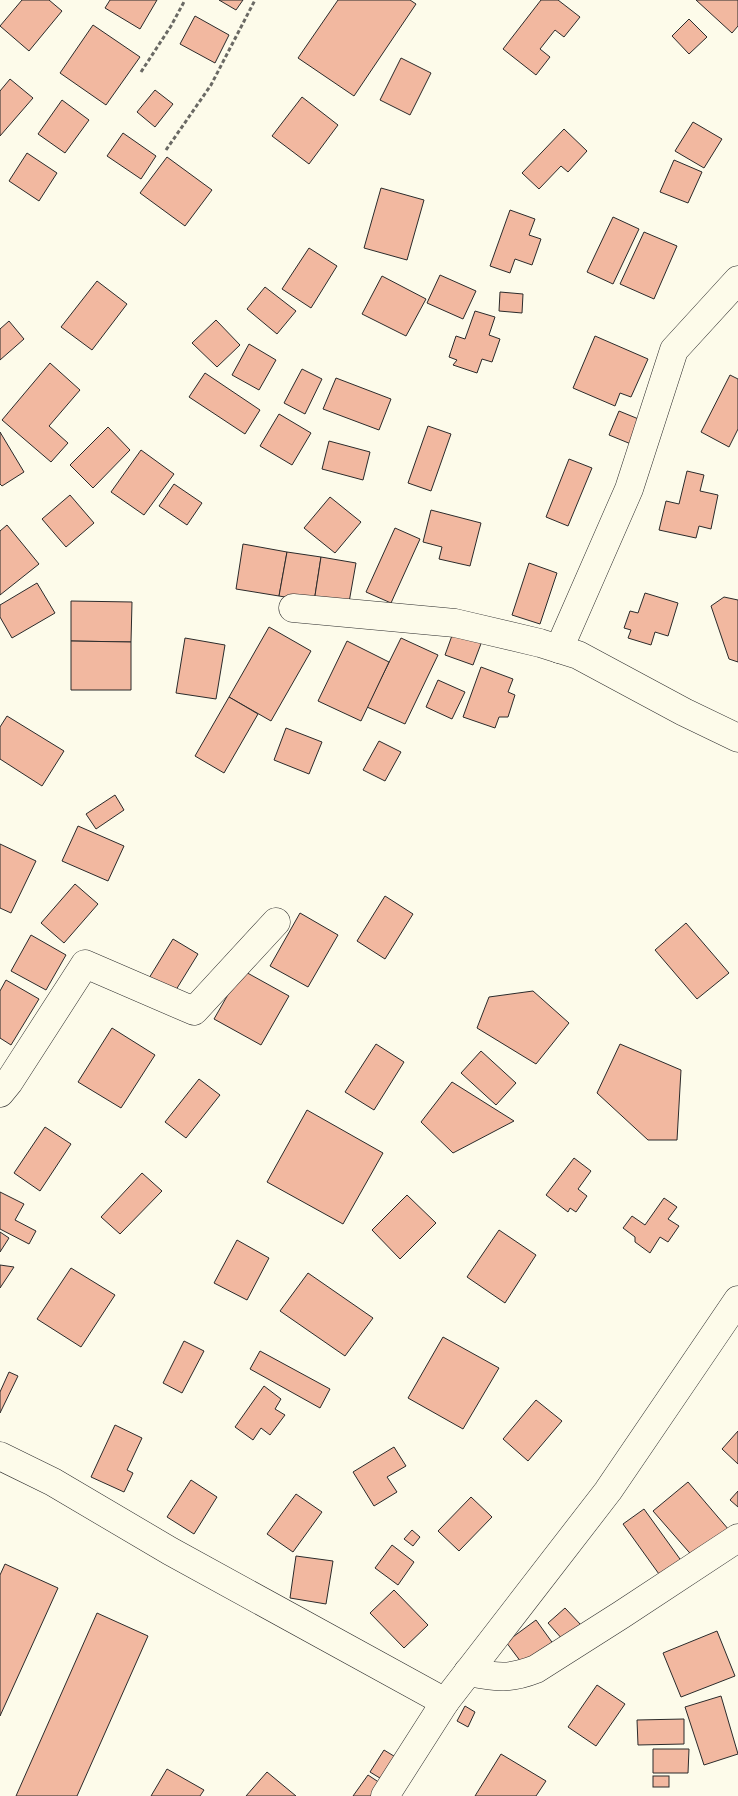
<svg xmlns="http://www.w3.org/2000/svg" width="738" height="1796" font-family="'Fira Sans',sans-serif">
<style>
.building{fill:#f2b8a0;stroke:#2b2b2b}
.lines{fill:none;stroke-linecap:round;stroke-linejoin:round}
.street-casing{stroke:#2b2b2b;stroke-width:29}
.secondary-casing{stroke:#2b2b2b;stroke-width:29}
.path{stroke:#6a6964;stroke-width:3;stroke-dasharray:4 2.5;stroke-linecap:butt}
.street{stroke:#fdfbea;stroke-width:28}
.secondary{stroke:#fdfbea;stroke-width:28}
</style>
<rect width="100%" height="100%" fill="#fdfbea"/>
<g class="building">
<polygon points="22,0 49,0 62,11 29,51 0,26"/>
<polygon points="110,0 157,0 140,29 105,8"/>
<polygon points="219,0 243,0 236,10"/>
<polygon points="338,0 410,0 416,4 354,96 298,58"/>
<polygon points="541,0 558,0 580,17 564,37 555,30 540,49 550,57 536,75 503,49"/>
<polygon points="696,0 738,0 738,26 732,33"/>
<polygon points="195,16 229,35 215,63 180,44"/>
<polygon points="689,19 707,37 689,54 672,36"/>
<polygon points="93,25 140,57 106,105 60,73"/>
<polygon points="401,58 431,73 410,115 380,100"/>
<polygon points="10,79 33,98 0,136 0,91"/>
<polygon points="155,90 173,104 155,127 137,112"/>
<polygon points="302,97 338,125 309,164 272,136"/>
<polygon points="62,100 89,120 65,153 38,134"/>
<polygon points="693,122 722,139 704,168 675,151"/>
<polygon points="564,129 587,151 568,172 561,166 539,189 522,173"/>
<polygon points="123,133 156,156 141,179 107,156"/>
<polygon points="27,153 57,173 39,201 9,181"/>
<polygon points="167,157 212,190 185,226 140,193"/>
<polygon points="674,160 702,172 688,203 660,192"/>
<polygon points="381,188 424,200 407,260 364,248"/>
<polygon points="510,210 535,219 529,235 541,239 532,265 515,259 510,273 490,266"/>
<polygon points="613,217 639,229 613,284 587,272"/>
<polygon points="644,232 677,246 654,299 620,284"/>
<polygon points="309,248 337,266 311,308 282,289"/>
<polygon points="440,275 476,291 463,319 427,303"/>
<polygon points="382,276 426,299 406,336 362,314"/>
<polygon points="97,281 127,304 92,350 61,327"/>
<polygon points="265,287 296,311 277,334 247,309"/>
<polygon points="500,292 523,294 522,313 499,311"/>
<polygon points="475,311 495,317 489,335 500,339 492,362 482,359 477,373 453,365 457,360 449,357 456,336 465,339"/>
<polygon points="216,320 240,345 217,367 192,343"/>
<polygon points="9,321 24,339 0,360 0,329"/>
<polygon points="595,336 648,359 631,397 620,393 615,406 573,388"/>
<polygon points="249,344 276,360 259,390 232,375"/>
<polygon points="50,363 80,390 49,426 68,443 51,462 2,420"/>
<polygon points="302,369 322,379 305,414 284,403"/>
<polygon points="205,373 260,410 245,434 189,397"/>
<polygon points="730,375 738,379 738,429 729,447 701,432"/>
<polygon points="336,378 391,399 379,430 323,409"/>
<polygon points="619,411 641,420 631,444 609,435"/>
<polygon points="279,414 311,433 292,465 260,446"/>
<polygon points="428,426 451,434 431,491 408,483"/>
<polygon points="108,427 130,450 93,488 70,465"/>
<polygon points="0,432 24,472 2,486 0,484"/>
<polygon points="329,441 370,452 363,480 322,469"/>
<polygon points="141,450 174,474 144,515 111,492"/>
<polygon points="569,459 592,468 568,526 546,517"/>
<polygon points="687,471 704,475 700,491 718,495 711,529 699,526 696,538 659,530 666,501 679,504"/>
<polygon points="174,484 202,503 187,525 159,506"/>
<polygon points="70,495 94,523 66,547 42,519"/>
<polygon points="330,497 361,522 335,553 304,528"/>
<polygon points="431,510 481,523 470,566 439,559 442,547 423,542"/>
<polygon points="7,525 39,564 0,595 0,531"/>
<polygon points="395,528 420,539 391,603 366,592"/>
<polygon points="243,544 287,552 279,596 236,589"/>
<polygon points="287,552 321,557 314,602 279,596"/>
<polygon points="321,557 356,563 348,608 314,602"/>
<polygon points="529,563 557,573 540,624 512,615"/>
<polygon points="37,583 55,613 12,638 0,617 0,605"/>
<polygon points="645,593 678,603 668,636 655,632 651,645 628,638 631,630 624,628 630,611 638,613"/>
<polygon points="724,597 738,600 738,662 729,659 711,606"/>
<polygon points="71,601 132,602 131,642 71,641"/>
<polygon points="269,627 311,651 271,721 229,697"/>
<polygon points="454,630 482,641 473,665 445,655"/>
<polygon points="185,638 225,645 216,699 176,693"/>
<polygon points="401,638 438,655 405,724 367,707"/>
<polygon points="71,641 131,642 131,690 71,690"/>
<polygon points="347,641 389,662 361,721 318,701"/>
<polygon points="481,667 513,679 508,692 515,695 508,717 499,717 495,728 463,717"/>
<polygon points="438,680 465,692 452,719 426,707"/>
<polygon points="229,697 258,714 224,773 195,756"/>
<polygon points="7,716 64,751 42,786 0,759 0,727"/>
<polygon points="286,728 322,742 309,774 274,760"/>
<polygon points="379,741 401,752 385,781 363,770"/>
<polygon points="115,795 124,810 96,829 86,814"/>
<polygon points="78,826 124,846 108,881 62,861"/>
<polygon points="0,844 36,861 11,913 0,908"/>
<polygon points="75,884 98,904 64,943 41,923"/>
<polygon points="385,896 413,914 385,959 357,941"/>
<polygon points="300,913 338,935 308,987 270,966"/>
<polygon points="686,923 729,973 697,999 655,950"/>
<polygon points="31,935 66,955 46,990 11,971"/>
<polygon points="173,939 198,954 171,998 146,983"/>
<polygon points="242,970 289,996 261,1045 214,1019"/>
<polygon points="6,980 39,999 11,1045 0,1038 0,991"/>
<polygon points="533,991 569,1023 536,1064 477,1028 489,997"/>
<polygon points="112,1028 155,1055 121,1108 78,1082"/>
<polygon points="376,1044 404,1062 374,1110 345,1092"/>
<polygon points="620,1044 681,1070 677,1140 648,1140 597,1093"/>
<polygon points="481,1051 516,1083 496,1105 461,1073"/>
<polygon points="199,1079 220,1095 186,1138 165,1122"/>
<polygon points="452,1082 514,1121 453,1153 421,1122"/>
<polygon points="307,1110 383,1153 343,1224 267,1182"/>
<polygon points="45,1127 71,1144 40,1191 14,1173"/>
<polygon points="574,1158 591,1171 578,1189 587,1196 576,1212 570,1208 568,1212 546,1195"/>
<polygon points="142,1173 162,1191 120,1234 101,1217"/>
<polygon points="0,1192 24,1204 15,1220 36,1231 29,1244 0,1229"/>
<polygon points="407,1195 436,1223 400,1259 372,1230"/>
<polygon points="664,1198 677,1207 668,1219 679,1226 668,1242 660,1237 650,1253 635,1242 635,1237 623,1228 632,1216 645,1225"/>
<polygon points="499,1230 536,1255 505,1303 467,1277"/>
<polygon points="0,1232 9,1238 0,1252"/>
<polygon points="237,1240 269,1258 247,1300 214,1283"/>
<polygon points="0,1265 14,1267 0,1288"/>
<polygon points="71,1268 115,1295 81,1347 37,1319"/>
<polygon points="308,1273 373,1318 345,1356 280,1311"/>
<polygon points="443,1337 499,1368 463,1429 408,1398"/>
<polygon points="184,1341 204,1351 182,1393 163,1383"/>
<polygon points="260,1351 330,1389 320,1408 250,1369"/>
<polygon points="9,1372 18,1376 0,1413 0,1392"/>
<polygon points="264,1386 281,1399 275,1409 285,1415 270,1435 261,1428 253,1440 235,1427"/>
<polygon points="536,1400 562,1421 528,1461 503,1439"/>
<polygon points="115,1425 142,1438 127,1470 133,1473 124,1492 91,1477"/>
<polygon points="738,1431 738,1464 722,1449"/>
<polygon points="394,1447 406,1466 387,1477 397,1492 374,1506 353,1472"/>
<polygon points="191,1480 217,1497 194,1534 167,1517"/>
<polygon points="688,1482 729,1530 695,1559 653,1511"/>
<polygon points="738,1491 738,1507 730,1500"/>
<polygon points="296,1494 322,1512 293,1552 267,1534"/>
<polygon points="471,1497 492,1517 459,1551 438,1531"/>
<polygon points="644,1509 685,1566 664,1581 623,1524"/>
<polygon points="412,1530 420,1537 413,1546 404,1539"/>
<polygon points="392,1545 414,1562 398,1585 375,1568"/>
<polygon points="296,1556 333,1561 326,1604 290,1598"/>
<polygon points="5,1564 58,1588 0,1716 0,1575"/>
<polygon points="394,1590 428,1625 404,1648 370,1613"/>
<polygon points="565,1608 581,1625 564,1641 548,1623"/>
<polygon points="97,1613 148,1636 77,1796 16,1796"/>
<polygon points="536,1620 554,1645 524,1666 506,1642"/>
<polygon points="717,1631 735,1676 681,1697 663,1653"/>
<polygon points="597,1685 625,1704 596,1746 568,1727"/>
<polygon points="721,1696 738,1754 704,1765 685,1707"/>
<polygon points="465,1706 475,1712 468,1727 457,1721"/>
<polygon points="684,1719 684,1744 638,1745 637,1720"/>
<polygon points="653,1749 689,1749 688,1773 653,1773"/>
<polygon points="384,1750 402,1761 388,1783 370,1772"/>
<polygon points="501,1754 546,1781 536,1796 475,1796"/>
<polygon points="167,1769 204,1790 200,1796 151,1796"/>
<polygon points="267,1772 296,1796 246,1796"/>
<polygon points="368,1775 383,1785 375,1796 353,1796"/>
<rect x="653" y="1776" width="16" height="11"/>
</g>
<g class="lines">
<defs>
<g id="street">
<polyline points="293,608 455,623 540,643 578,655 684,712 738,738"/>
<polyline points="559,649 629,489 674,350 738,280"/>
<polyline points="0,1093 9,1082 85,964 194,1011 276,922"/>
<polyline points="0,1456 53,1482 170,1551 445,1702"/>
<path d="M468,1672c28,5 40,8 68,-3l85,-54 117,-77"/>
</g>
<polyline id="secondary" points="385,1796 445,1702 608,1491 738,1300"/>
</defs>
<use href="#street" class="street-casing"/>
<use href="#secondary" class="secondary-casing"/>
<g class="path">
<polyline points="141,72 171,26 185,0"/>
<polyline points="166,150 211,85 255,0"/>
</g>
<use href="#street" class="street"/>
<use href="#secondary" class="secondary"/>
</g>
</svg>
